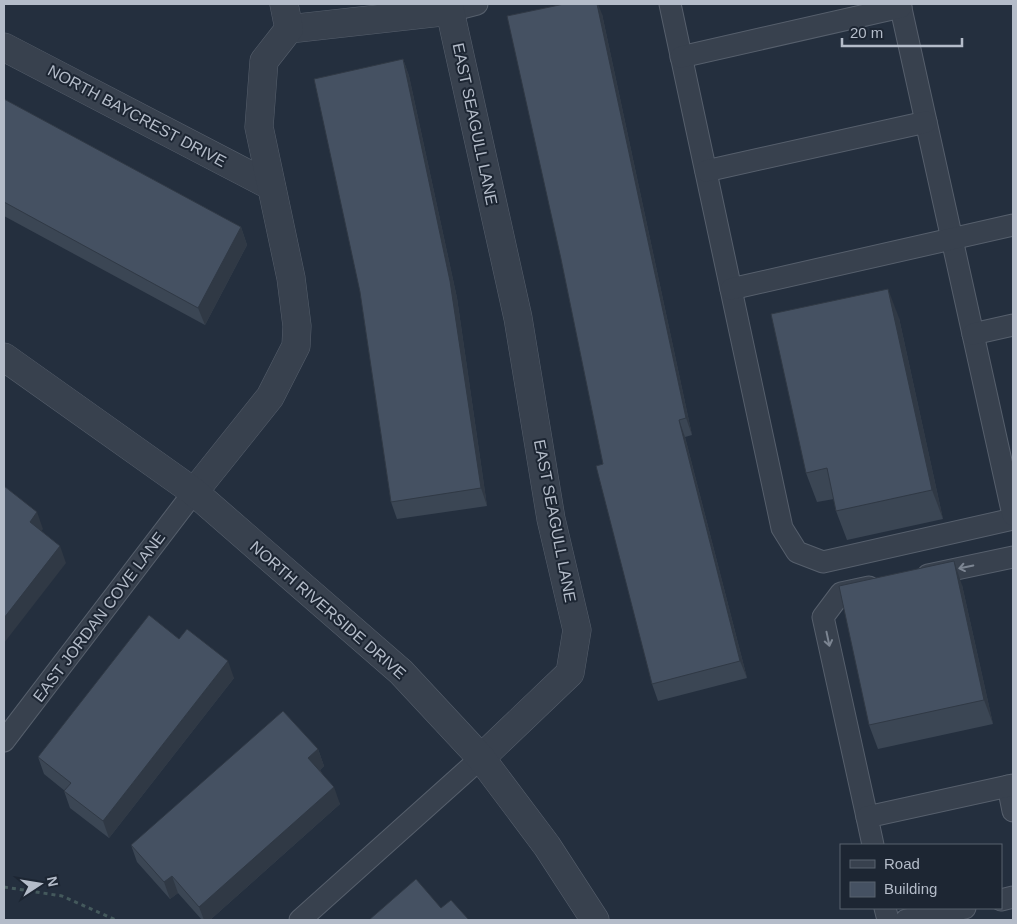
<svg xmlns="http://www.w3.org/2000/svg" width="1017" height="924" font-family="Helvetica,sans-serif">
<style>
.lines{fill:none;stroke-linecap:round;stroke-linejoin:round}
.service-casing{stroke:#565f6c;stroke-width:23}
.minor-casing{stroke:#565f6c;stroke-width:29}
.tertiary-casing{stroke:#565f6c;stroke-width:29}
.path{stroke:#44595c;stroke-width:3;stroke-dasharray:4 4;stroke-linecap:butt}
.service{stroke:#38414e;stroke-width:21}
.minor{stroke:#38414e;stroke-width:28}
.tertiary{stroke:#38414e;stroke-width:28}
.wall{fill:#3b4654}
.shaded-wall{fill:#303945}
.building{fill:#455162;stroke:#303945}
.oneway{stroke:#7c8592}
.labels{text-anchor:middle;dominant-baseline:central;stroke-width:4;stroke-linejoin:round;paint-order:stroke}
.street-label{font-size:16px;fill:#b4bcc9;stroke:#1d2633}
</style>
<rect width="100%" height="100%" fill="#242f3e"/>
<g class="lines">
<defs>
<g id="service">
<polyline points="670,4 782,528 797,552 823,562 1013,519"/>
<polyline points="900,4 1013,515"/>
<polyline points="450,11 477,4"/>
<polyline points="681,57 901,7"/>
<polyline points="706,171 926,122"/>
<polyline points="731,289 1013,225"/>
<polyline points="973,334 1013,325"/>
<polyline points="928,575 1013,557"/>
<polyline points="4,741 194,492"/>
<polyline points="1008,786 1013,811"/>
<polyline points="867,817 823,617 841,593 869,587"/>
<polyline points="873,845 867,817 1013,785"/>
<polyline points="1001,900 1013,897"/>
<polyline points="885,908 888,920"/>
<polyline points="300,920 481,758"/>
<polyline points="906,920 965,908"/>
</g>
<g id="minor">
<polyline points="289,29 450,11 518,318 551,519 577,630 570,673 481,758"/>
<polyline points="4,47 271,186"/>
<polyline points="194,492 270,397 296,346 297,326 291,278 259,127 264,61 289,29 284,4"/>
</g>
<polyline id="tertiary" points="4,357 194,492 401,672 481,758 547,846 595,920"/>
</defs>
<use href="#service" class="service-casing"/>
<use href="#minor" class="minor-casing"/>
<use href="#tertiary" class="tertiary-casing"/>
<polyline class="path" points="4,887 62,896 116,920"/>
<use href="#service" class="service"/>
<use href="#minor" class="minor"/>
<use href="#tertiary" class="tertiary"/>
</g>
<g class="wall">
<polygon points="602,14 692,435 685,437 747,678 658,701 652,684 603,464 561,259"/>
<polygon points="403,59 409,76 457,298 487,506 397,519 391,502 360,292"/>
<polygon points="4,99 241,227 247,245 205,325 4,216"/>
<polygon points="899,318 943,519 847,540 836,511 834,499 817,502 806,473"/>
<polygon points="962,585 993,724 878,749 869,725"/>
<polygon points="179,639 234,678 109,838 70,808 64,791 65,791 44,774 38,757"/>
<polygon points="318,749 324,766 320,770 340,804 210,920 202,920 178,893 170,899 137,862 131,845"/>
</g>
<g class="shaded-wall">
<polygon points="597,4 598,4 602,14 692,435 686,418"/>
<polygon points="403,59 409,76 457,298 487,506 481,488"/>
<polygon points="241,227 247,245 205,325 198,308"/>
<polygon points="888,289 899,318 943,519 932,490"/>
<polygon points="679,420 685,437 747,678 740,661"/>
<polygon points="37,512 43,529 36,539 30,522"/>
<polygon points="60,546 66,563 4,643 4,618"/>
<polygon points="954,561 962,585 993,724 984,700"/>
<polygon points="228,661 234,678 109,838 103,821"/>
<polygon points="318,749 324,766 315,775 308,758"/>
<polygon points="334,787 340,804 210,920 204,920 199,907"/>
<polygon points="172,876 178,893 170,899 164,882"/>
</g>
<g class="building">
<polygon points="564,4 597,4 686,418 679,420 740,661 652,684 596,466 603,464 561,259 507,16"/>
<polygon points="403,59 450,281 481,488 391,502 360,292 314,79"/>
<polygon points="4,99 241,227 198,308 4,202"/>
<polygon points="888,289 932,490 836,511 827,468 806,473 771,314"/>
<polygon points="4,486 37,512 30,522 60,546 4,618"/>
<polygon points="954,561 984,700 869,725 839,586"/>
<polygon points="149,615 179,639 187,629 228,661 103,821 64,791 71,783 38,757"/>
<polygon points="283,711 318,749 308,758 334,787 199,907 172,876 164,882 131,845"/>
<polygon points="416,879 441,908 451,900 469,920 369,920"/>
</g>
<defs><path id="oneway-shaft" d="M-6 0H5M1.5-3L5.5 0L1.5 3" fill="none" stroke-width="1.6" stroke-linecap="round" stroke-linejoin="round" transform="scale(1.25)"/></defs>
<g class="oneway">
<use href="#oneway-shaft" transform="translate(966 567) rotate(168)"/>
<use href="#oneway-shaft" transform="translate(828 639) rotate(78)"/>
</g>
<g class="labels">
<g class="street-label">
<text transform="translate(137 116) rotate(28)">NORTH BAYCREST DRIVE</text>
<text transform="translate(475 124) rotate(78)">EAST SEAGULL LANE</text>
<text transform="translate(555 521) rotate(79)">EAST SEAGULL LANE</text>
<text transform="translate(328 610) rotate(41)">NORTH RIVERSIDE DRIVE</text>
<text transform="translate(99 617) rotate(-53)">EAST JORDAN COVE LANE</text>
</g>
</g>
<rect width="1017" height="924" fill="none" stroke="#b4bcc9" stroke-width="10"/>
<rect x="840" y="844" width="162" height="65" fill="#1d2633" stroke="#59626f"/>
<rect x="850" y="860" width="25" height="8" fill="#38414e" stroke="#59626f"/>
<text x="884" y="869" font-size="15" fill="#b4bcc9">Road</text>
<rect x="850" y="882" width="25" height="15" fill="#455162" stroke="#59626f"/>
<text x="884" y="894" font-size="15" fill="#b4bcc9">Building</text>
<g transform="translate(40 884) rotate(78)" stroke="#1d2633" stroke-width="4" paint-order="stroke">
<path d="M0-4L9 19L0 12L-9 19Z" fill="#b4bcc9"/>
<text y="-8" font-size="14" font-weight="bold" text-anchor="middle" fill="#b4bcc9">N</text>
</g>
<path d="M842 38v8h120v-8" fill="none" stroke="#b4bcc9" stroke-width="2.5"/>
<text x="850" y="38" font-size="15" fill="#b4bcc9" stroke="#1d2633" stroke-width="4" paint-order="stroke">20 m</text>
</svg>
